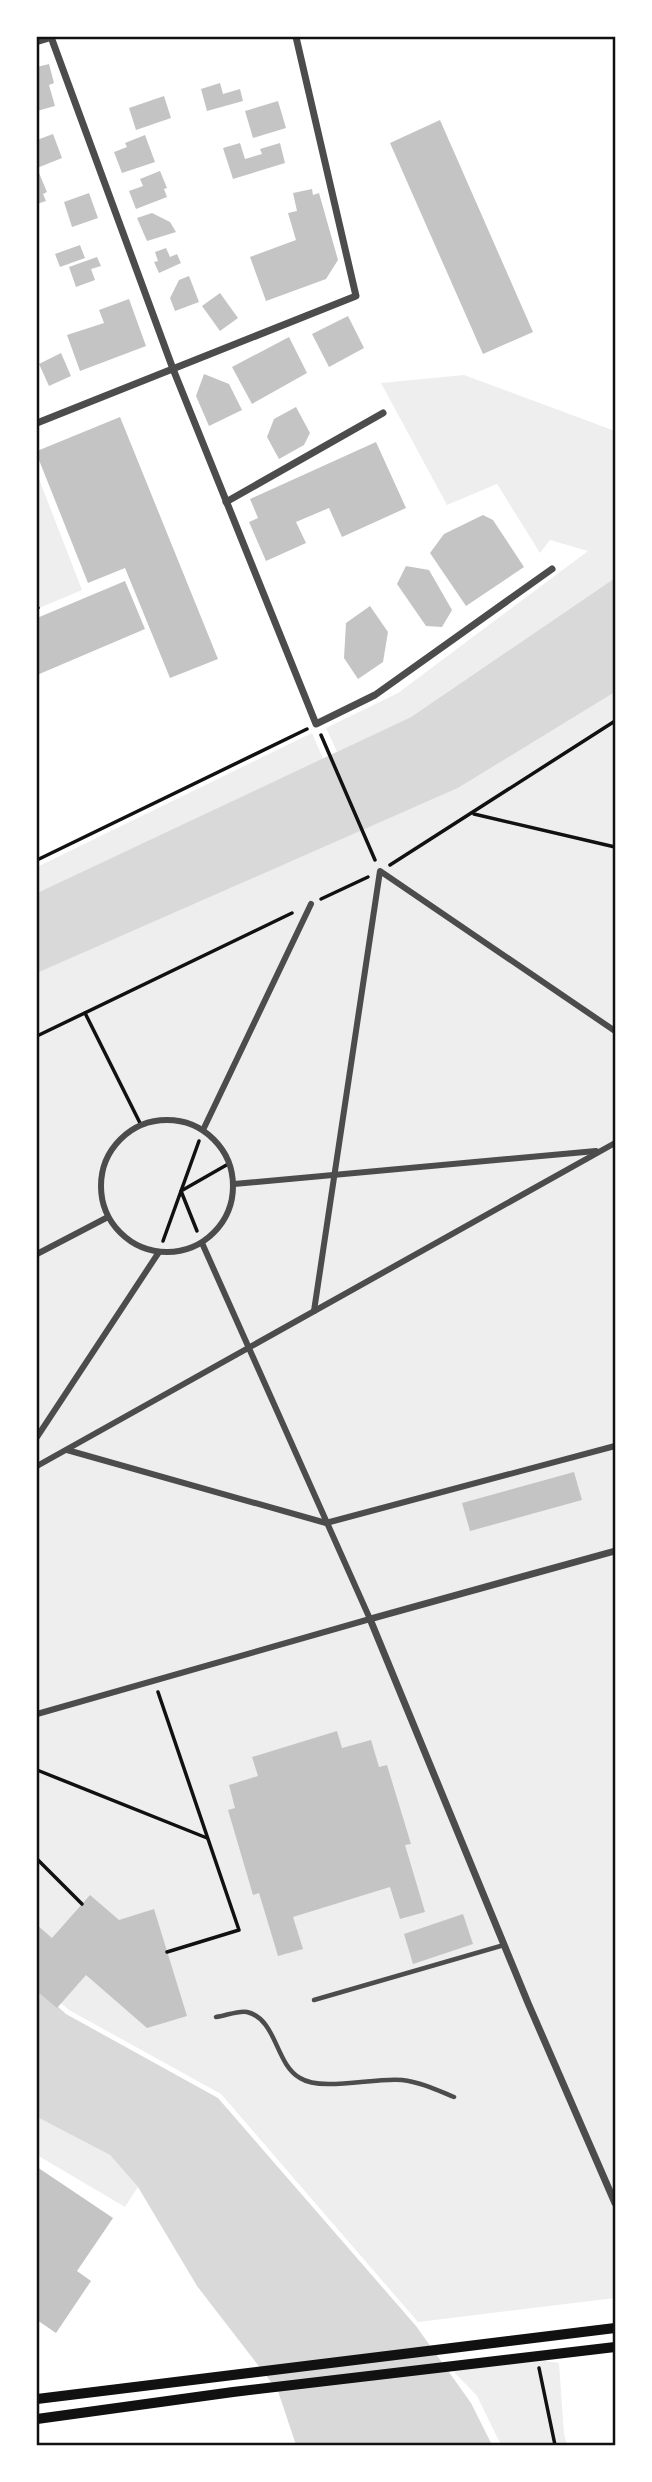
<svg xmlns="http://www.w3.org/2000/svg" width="652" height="2482" font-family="Commissioner,sans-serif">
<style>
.green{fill:#eee}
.water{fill:#d9d9d9}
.building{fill:#c4c4c4}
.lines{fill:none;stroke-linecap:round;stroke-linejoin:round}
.path{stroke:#111;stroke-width:3.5}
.service{stroke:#4c4c4c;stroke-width:4.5}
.pedestrian{stroke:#4c4c4c;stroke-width:6}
.minor{stroke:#4c4c4c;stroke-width:7}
.tertiary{stroke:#4c4c4c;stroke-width:10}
.secondary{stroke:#111;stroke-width:10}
.neatline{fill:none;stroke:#111;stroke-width:2.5}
</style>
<rect width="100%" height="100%" fill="#fff"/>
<g class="green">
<polygon points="464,375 615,431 615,578 411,717 337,752 326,728 398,693 588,551 550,540 540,553 497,484 447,505 381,383"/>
<polygon points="37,474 82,590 37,609"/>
<polygon points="615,692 615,2298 418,2322 221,2094 69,2010 37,1983 37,973 458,788"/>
<polygon points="312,733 323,759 37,893 37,867"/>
<polygon points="37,2117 110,2155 138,2187 125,2207 37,2155"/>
<polygon points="545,2361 559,2363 564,2434 567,2445 501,2445 477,2396 452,2370"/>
</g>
<g class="water">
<polygon points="615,578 615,692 458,788 37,973 37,893 411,717"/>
<polygon points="37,1988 66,2014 218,2098 416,2326 471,2403 492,2445 296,2445 278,2391 197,2286 138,2187 110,2155 37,2117"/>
</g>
<g class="building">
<polygon points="49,64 54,83 49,85 55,106 37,111 37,67"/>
<polygon points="220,83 223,94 240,89 243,101 207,111 201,89"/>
<polygon points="164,96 171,118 136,130 129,108"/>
<polygon points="278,101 286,128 253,138 245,111"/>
<polygon points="440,120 533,332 483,354 390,143"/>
<polygon points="53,134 62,158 37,168 37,140"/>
<polygon points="145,135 155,162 122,173 114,152 127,147 125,143"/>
<polygon points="240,143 245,159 262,154 260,149 280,143 285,163 233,179 223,148"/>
<polygon points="160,171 167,188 164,189 167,197 136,209 129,191 143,186 140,179"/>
<polygon points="39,173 47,192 43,194 46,201 37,204 37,174"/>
<polygon points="312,189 313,195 319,193 338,260 326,279 266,301 250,257 296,240 288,213 297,211 293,193"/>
<polygon points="89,193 98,218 72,227 64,202"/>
<polygon points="152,213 170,222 176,232 147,241 137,218"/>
<polygon points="80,245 85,258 60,267 55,254"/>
<polygon points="166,248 170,257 177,254 181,263 159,273 154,262 158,261 155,252"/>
<polygon points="97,257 101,266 91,269 95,280 76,287 69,267"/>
<polygon points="189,276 199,302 175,311 170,298 179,280"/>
<polygon points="220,293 238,318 220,331 202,306"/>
<polygon points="129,299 146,346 80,371 67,335 104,323 99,310"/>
<polygon points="348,316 364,348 329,367 312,334"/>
<polygon points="289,337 307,373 252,404 232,367"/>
<polygon points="61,353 71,376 49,386 39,364"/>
<polygon points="204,374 229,384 242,410 209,426 196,396"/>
<polygon points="296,407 310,433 304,445 279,459 267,437 274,419"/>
<polygon points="120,417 218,659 170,678 125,568 88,583 37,455 37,451"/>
<polygon points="376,442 406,508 342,537 329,508 296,522 306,543 266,561 249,522 258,518 250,499"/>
<polygon points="483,515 493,520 524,567 466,606 430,553 444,534"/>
<polygon points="406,566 429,570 452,610 442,627 426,626 397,584"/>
<polygon points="125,581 145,629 37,675 37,618"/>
<polygon points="370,606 388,632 383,662 358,679 344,658 346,623"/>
<polygon points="574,1472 582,1500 470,1531 462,1503"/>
<polygon points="337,1731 342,1748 371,1740 379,1767 387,1765 411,1844 405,1845 425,1912 400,1919 390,1887 293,1917 303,1949 278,1956 259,1893 253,1895 228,1810 235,1808 229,1785 258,1776 252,1757"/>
<polygon points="90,1895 119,1920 154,1909 187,2016 147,2028 86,1975 57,2008 37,1991 37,1925 52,1938"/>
<polygon points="463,1914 473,1944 413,1964 404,1934"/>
<polygon points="37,2167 113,2218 77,2271 91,2281 56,2333 37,2320"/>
</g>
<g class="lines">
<g class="path">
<polyline points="37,606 38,608"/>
<polyline points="321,735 375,860"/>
<polyline points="474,814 615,847"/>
<polyline points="37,860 307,729"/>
<polyline points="390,865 615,721"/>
<polyline points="321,899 368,877"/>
<polyline points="85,1013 141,1125"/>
<polyline points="37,1036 292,913"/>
<polyline points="197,1231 181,1191 199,1141"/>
<polyline points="163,1241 181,1191 230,1163"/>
<polyline points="158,1692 239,1930 167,1952"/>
<polyline points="37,1770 207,1838"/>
<polyline points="37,1859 82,1904"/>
<polyline points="539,2368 555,2445"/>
</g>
<g class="service">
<polyline points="314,2000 504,1945"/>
<path d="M216,2017c9,-1 23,-7 31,-5 30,7 28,52 53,66 22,14 75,-1 102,2 18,2 35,10 52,17"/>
</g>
<g class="pedestrian">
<circle cx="167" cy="1186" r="66"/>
<polyline points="203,1130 311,904"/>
<polyline points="234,1184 596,1151"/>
<polyline points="37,1254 108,1217"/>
<polyline points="314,1311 380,871 615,1031"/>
<polyline points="37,1437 159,1252"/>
<polyline points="67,1450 326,1523 615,1446"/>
<polyline points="37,1466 615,1143"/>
<polyline points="37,1714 370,1619 202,1243"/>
</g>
<g class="minor">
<polyline points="51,37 173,369 316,724 375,695 552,569"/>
<polyline points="37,423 356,296 296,37"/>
<polyline points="226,502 383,413"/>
<polyline points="615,1551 370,1619 528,2003 615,2203"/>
</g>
<polyline class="tertiary" points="37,40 47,37"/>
<g class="secondary">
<polyline points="37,2399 615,2328"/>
<polyline points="37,2419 233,2392 615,2347"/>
</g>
</g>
<rect width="652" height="2482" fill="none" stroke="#ffffff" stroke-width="77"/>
<rect x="38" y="38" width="576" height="2406" class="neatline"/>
</svg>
